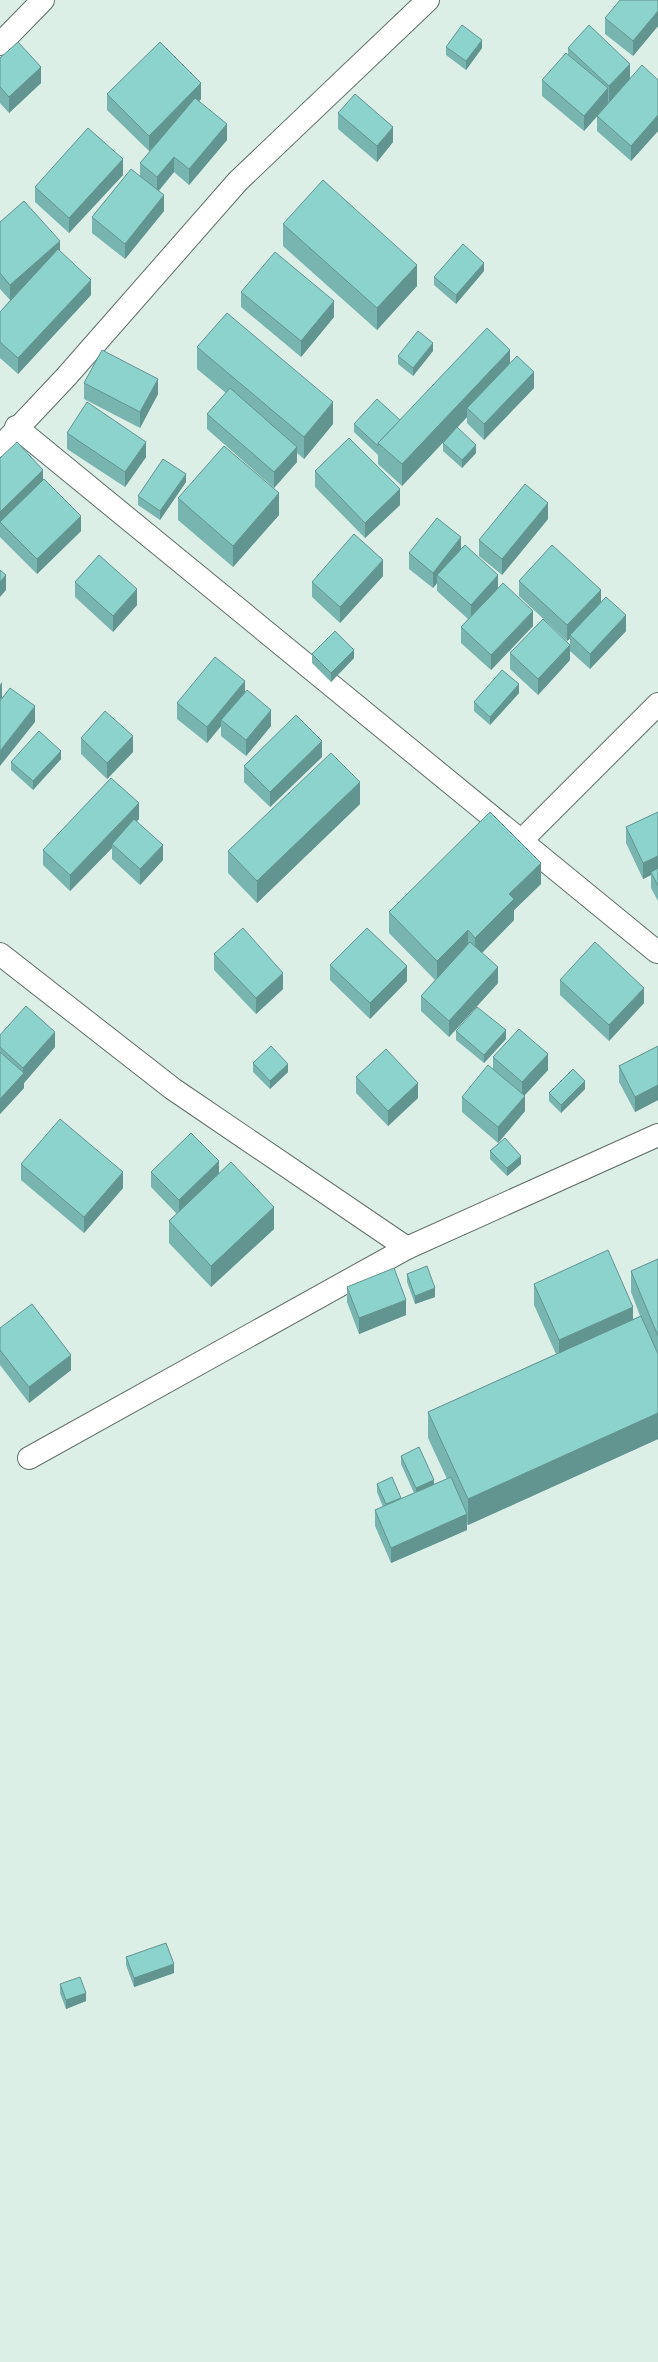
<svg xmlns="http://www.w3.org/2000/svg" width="658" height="2362" font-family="Raleway,sans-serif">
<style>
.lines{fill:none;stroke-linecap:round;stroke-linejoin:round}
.minor-casing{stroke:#5e6f68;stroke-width:24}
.minor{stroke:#fff;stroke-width:22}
.wall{fill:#78b5b0}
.shaded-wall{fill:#629490}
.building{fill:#8cd3cd;stroke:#629490}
</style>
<rect width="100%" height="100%" fill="#dcefe7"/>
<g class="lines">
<defs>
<g id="minor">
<polyline points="0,44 43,0"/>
<polyline points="16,427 657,952"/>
<polyline points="0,447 66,377 238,181 428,0"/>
<polyline points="521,841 658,704"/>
<polyline points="0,954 173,1089 407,1248"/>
<polyline points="29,1458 407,1248 658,1135"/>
</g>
</defs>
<use href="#minor" class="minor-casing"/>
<use href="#minor" class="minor"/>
</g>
<g class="wall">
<polygon points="658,0 658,26 633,56 605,34 605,18"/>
<polygon points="446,47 482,48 466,70 446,55"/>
<polygon points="568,48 630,79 658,80 658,131 631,161 597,131 597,116 584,131 542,96 542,80 568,54"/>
<polygon points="0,58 41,83 9,113 0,103"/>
<polygon points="107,94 201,99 199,101 227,140 189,185 174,172 159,191 164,211 125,259 92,233 92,217 140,176 140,163 157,144 149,151 107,110"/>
<polygon points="338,113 393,142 377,162 338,129"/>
<polygon points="123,175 69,233 35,202 35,187"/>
<polygon points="0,222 60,251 91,295 18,374 0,358 0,312 10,300 0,289"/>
<polygon points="283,224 417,286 377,330 283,246"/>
<polygon points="484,271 456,304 434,285 434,277"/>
<polygon points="241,292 334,317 301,357 241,307"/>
<polygon points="197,347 333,424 304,459 297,453 297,462 274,488 207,429 207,414 226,393 197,369"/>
<polygon points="433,351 413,376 398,364 398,356"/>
<polygon points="510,363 534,388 484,440 467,423 467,417 402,486 378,464 378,455 354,432 354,424 400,420"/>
<polygon points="84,383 158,394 140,428 84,399"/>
<polygon points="67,433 146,457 125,487 67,449"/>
<polygon points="443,443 476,453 462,468 443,451"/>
<polygon points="0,458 43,479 81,531 37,574 0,537"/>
<polygon points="315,471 400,505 365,538 315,487"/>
<polygon points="186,482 160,520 138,505 138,496"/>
<polygon points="178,498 279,515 233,567 178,520"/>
<polygon points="548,519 502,575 479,556 479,540"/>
<polygon points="461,549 498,588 533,626 491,670 461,643 461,627 468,619 437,591 437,583 433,588 409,569 409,553"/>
<polygon points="383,576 340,623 312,597 312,582"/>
<polygon points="519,581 601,602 626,631 590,669 570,651 570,660 538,695 510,669 510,653 570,645 570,638 567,641 519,596"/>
<polygon points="75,582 137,605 113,632 75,597"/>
<polygon points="312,654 354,658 331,682 312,663"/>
<polygon points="245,693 271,726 246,756 221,736 221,726 207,743 177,719 177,703"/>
<polygon points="519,693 490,725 474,711 474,702"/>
<polygon points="81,738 133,752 107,779 81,754"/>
<polygon points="322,757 270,807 244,782 244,766"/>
<polygon points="61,759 33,790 11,770 11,762"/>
<polygon points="360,804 257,903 228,873 228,851"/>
<polygon points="658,812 658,901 651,888 651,875 643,879 626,843 626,827"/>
<polygon points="139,819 137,821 163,860 140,885 112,859 112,848 70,891 43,865 43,850"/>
<polygon points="541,884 514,910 514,920 482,953 498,983 449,1037 421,1011 421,996 435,980 389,933 389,912"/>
<polygon points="214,954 283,989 256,1014 214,970"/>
<polygon points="330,965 407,981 370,1019 330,980"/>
<polygon points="560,980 644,1003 609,1041 560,995"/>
<polygon points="456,1031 506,1039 484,1063 456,1040"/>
<polygon points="0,1035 55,1047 24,1083 24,1088 0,1114"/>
<polygon points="658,1046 658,1100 635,1112 619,1082 619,1066"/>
<polygon points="493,1057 548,1070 525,1095 525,1111 498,1143 462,1112 462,1097 493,1069"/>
<polygon points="253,1063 288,1072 270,1089 253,1072"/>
<polygon points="356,1077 418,1098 388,1126 356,1093"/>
<polygon points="585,1089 561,1113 549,1101 549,1093"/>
<polygon points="490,1151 521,1164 507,1176 490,1159"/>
<polygon points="21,1164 123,1188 84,1233 21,1180"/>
<polygon points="151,1172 219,1173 274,1229 211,1287 169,1243 169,1221 177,1214 151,1187"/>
<polygon points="658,1259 658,1439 468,1525 467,1524 467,1530 391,1563 375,1526 375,1510 383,1507 377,1492 377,1484 401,1499 414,1493 401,1464 401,1456 434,1484 447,1479 428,1438 428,1412 556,1354 534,1305 534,1284 633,1319 640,1316 631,1292 631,1271"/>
<polygon points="407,1274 435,1297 415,1304 407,1282"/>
<polygon points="347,1287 406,1315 359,1334 347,1302"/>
<polygon points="0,1328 71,1370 29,1403 0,1365"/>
<polygon points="126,1957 174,1973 134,1987 126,1965"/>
<polygon points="60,1984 86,2001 66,2009 60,1993"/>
</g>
<g class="shaded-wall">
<polygon points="658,11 658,26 633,56 633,41"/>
<polygon points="482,40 482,48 466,70 466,61"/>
<polygon points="630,64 630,79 609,102 609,86"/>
<polygon points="41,67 41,83 9,113 9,97"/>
<polygon points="201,83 201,99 149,151 149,136"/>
<polygon points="608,88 608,104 584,131 584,116"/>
<polygon points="658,115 658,131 631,161 631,146"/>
<polygon points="227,124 227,140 189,185 189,169"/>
<polygon points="393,127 393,142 377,162 377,146"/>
<polygon points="174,157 174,172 157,192 157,177"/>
<polygon points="123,159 123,175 69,233 69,218"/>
<polygon points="164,195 164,211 125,259 125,244"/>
<polygon points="60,241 60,257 10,300 10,285"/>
<polygon points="484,263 484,271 456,304 456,295"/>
<polygon points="417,265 417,286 377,330 377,308"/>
<polygon points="91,280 91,295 18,374 18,358"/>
<polygon points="334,301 334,317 301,357 301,341"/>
<polygon points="433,343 433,351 413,376 413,368"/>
<polygon points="510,350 510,371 467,408 467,417 402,486 402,464"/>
<polygon points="534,372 534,388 484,440 484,424"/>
<polygon points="158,379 158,394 140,428 140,412"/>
<polygon points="333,402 333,424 304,459 304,437"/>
<polygon points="146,442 146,457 125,487 125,472"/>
<polygon points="476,445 476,453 462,468 462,460"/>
<polygon points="297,447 297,462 274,488 274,472"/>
<polygon points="43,470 43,486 0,522 0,527 0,512"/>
<polygon points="186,474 186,482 160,520 160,511"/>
<polygon points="400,489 400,505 365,538 365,523"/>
<polygon points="279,493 279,515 233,567 233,546"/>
<polygon points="548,503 548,519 502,575 502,559"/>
<polygon points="81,516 81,531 37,574 37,559"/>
<polygon points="461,537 461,553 437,575 437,583 433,588 433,573"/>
<polygon points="383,560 383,576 340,623 340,607"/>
<polygon points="6,575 6,590 0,597 0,582"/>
<polygon points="498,575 498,591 471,621 471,605"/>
<polygon points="137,589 137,605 113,632 113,616"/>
<polygon points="601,590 601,605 570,635 570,638 567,641 567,625"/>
<polygon points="533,611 533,626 491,670 491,655"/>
<polygon points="626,615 626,631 590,669 590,654"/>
<polygon points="570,645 570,660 538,695 538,679"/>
<polygon points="354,650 354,658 331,682 331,673"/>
<polygon points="245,681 245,697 221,720 221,726 207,743 207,727"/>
<polygon points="2,682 2,698 0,700 0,685"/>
<polygon points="519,684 519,693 490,725 490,717"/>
<polygon points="35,706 35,722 0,766 0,751"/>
<polygon points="271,710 271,726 246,756 246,740"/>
<polygon points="133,736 133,752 107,779 107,763"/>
<polygon points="322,741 322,757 270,807 270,792"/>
<polygon points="61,751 61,759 33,790 33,781"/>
<polygon points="360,782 360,804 257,903 257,881"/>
<polygon points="139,803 139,819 114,845 112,844 112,848 70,891 70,875"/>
<polygon points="163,845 163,860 140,885 140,869"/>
<polygon points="658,856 658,872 651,872 651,875 643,879 643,863"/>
<polygon points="541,863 541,884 514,910 514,920 475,960 475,938 509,894"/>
<polygon points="468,930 468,952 437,982 437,961"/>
<polygon points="407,966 407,981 370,1019 370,1003"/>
<polygon points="498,967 498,983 449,1037 449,1021"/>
<polygon points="283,973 283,989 256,1014 256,998"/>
<polygon points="644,988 644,1003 609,1041 609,1025"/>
<polygon points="506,1030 506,1039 484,1063 484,1055"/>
<polygon points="55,1032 55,1047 24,1083 24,1088 0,1114 0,1099 23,1073 23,1068"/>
<polygon points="548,1054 548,1070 522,1098 522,1082"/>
<polygon points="288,1064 288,1072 270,1089 270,1081"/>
<polygon points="585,1081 585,1089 561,1113 561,1105"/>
<polygon points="418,1083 418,1098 388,1126 388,1111"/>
<polygon points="658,1085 658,1100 635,1112 635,1097"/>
<polygon points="525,1096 525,1111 498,1143 498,1127"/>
<polygon points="521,1156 521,1164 507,1176 507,1168"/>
<polygon points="219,1161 219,1177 179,1216 179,1200"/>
<polygon points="123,1172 123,1188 84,1233 84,1217"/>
<polygon points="274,1207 274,1229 211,1287 211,1266"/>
<polygon points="435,1288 435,1297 415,1304 415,1296"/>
<polygon points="406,1300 406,1315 359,1334 359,1318"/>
<polygon points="633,1307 633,1329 559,1362 559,1340"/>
<polygon points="71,1355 71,1370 29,1403 29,1387"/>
<polygon points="658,1413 658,1439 468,1525 468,1499"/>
<polygon points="434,1480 434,1488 416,1496 416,1488"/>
<polygon points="467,1514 467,1530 391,1563 391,1548"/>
<polygon points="174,1964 174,1973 134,1987 134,1978"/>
<polygon points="86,1993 86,2001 66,2009 66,2000"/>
</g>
<g class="building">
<polygon points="620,0 658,0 658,11 633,41 605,18"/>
<polygon points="462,25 482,40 466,61 446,47"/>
<polygon points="589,25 630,64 609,86 568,48"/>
<polygon points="18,42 41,67 9,97 0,87 0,58"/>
<polygon points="160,42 201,83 149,136 107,94"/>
<polygon points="566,53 608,88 584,116 542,80"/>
<polygon points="642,65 658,80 658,115 631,146 597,116"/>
<polygon points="355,94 393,127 377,146 338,113"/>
<polygon points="195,98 227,124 189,169 174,157 157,177 140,163"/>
<polygon points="88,128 123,159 69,218 35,187"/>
<polygon points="131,169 164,195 125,244 92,217"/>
<polygon points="323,180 417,265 377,308 283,224"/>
<polygon points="24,201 60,241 10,285 0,273 0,222"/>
<polygon points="463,244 484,263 456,295 434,277"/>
<polygon points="58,249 91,280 18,358 0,342 0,312"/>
<polygon points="275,252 334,301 301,341 241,292"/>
<polygon points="227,313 333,402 304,437 197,347"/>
<polygon points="487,328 510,350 402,464 378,443"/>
<polygon points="418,331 433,343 413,368 398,356"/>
<polygon points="102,350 158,379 140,412 84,383"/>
<polygon points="517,356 534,372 484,424 467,408"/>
<polygon points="230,388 297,447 274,472 207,414"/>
<polygon points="377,399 400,420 378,443 378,446 354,424"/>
<polygon points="87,402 146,442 125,472 67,433"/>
<polygon points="457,427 476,445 462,460 443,443"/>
<polygon points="349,438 400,489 365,523 315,471"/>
<polygon points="17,442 43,470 0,512 0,458"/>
<polygon points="224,446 279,493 233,546 178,498"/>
<polygon points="163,459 186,474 160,511 138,496"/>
<polygon points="44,479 81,516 37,559 0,522"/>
<polygon points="525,484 548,503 502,559 479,540"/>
<polygon points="437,518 461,537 433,573 409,553"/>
<polygon points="354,534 383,560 340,607 312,582"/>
<polygon points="465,545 498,575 471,605 437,575"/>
<polygon points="552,545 601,590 567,625 519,581"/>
<polygon points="99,555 137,589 113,616 75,582"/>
<polygon points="0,570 6,575 0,582"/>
<polygon points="503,583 533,611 491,655 461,627"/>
<polygon points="606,597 626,615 590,654 570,635"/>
<polygon points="543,619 570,645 538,679 510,653"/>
<polygon points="335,631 354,650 331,673 312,654"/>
<polygon points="215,657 245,681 207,727 177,703"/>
<polygon points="502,670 519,684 490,717 474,702"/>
<polygon points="10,688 35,706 0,751 0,701"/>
<polygon points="247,690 271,710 246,740 221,720"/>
<polygon points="105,711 133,736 107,763 81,738"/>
<polygon points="296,715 322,741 270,792 244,766"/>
<polygon points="39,731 61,751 33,781 11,762"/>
<polygon points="331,753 360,782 257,881 228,851"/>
<polygon points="111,778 139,803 70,875 43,850"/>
<polygon points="490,812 541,863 509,894 514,899 475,938 468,930 437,961 389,912"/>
<polygon points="658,812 658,856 643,863 626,827"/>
<polygon points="134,819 163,845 140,869 112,844"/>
<polygon points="658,868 658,886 651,872"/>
<polygon points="243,928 283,973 256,998 214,954"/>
<polygon points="367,928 407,966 370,1003 330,965"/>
<polygon points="470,942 498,967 449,1021 421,996"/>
<polygon points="595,942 644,988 609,1025 560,980"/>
<polygon points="26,1006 55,1032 23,1068 0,1047 0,1035"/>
<polygon points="477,1007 506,1030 484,1055 456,1031"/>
<polygon points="519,1029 548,1054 522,1082 493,1057"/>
<polygon points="271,1046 288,1064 270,1081 253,1063"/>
<polygon points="658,1046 658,1085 635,1097 619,1066"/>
<polygon points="386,1049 418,1083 388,1111 356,1077"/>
<polygon points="0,1052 24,1073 0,1099"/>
<polygon points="488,1065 525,1096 498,1127 462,1097"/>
<polygon points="573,1069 585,1081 561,1105 549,1093"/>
<polygon points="60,1119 123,1172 84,1217 21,1164"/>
<polygon points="191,1133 219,1161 179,1200 151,1172"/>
<polygon points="505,1138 521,1156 507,1168 490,1151"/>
<polygon points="231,1162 274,1207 211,1266 169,1221"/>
<polygon points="608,1250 633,1307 559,1340 534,1284"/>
<polygon points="658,1259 658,1336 631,1271"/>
<polygon points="427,1266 435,1288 415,1296 407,1274"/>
<polygon points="394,1268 406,1300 359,1318 347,1287"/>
<polygon points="32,1304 71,1355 29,1387 0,1350 0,1328"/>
<polygon points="641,1316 658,1354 658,1413 468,1499 428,1412"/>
<polygon points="419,1447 434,1480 416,1488 401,1456"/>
<polygon points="392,1477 401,1498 386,1504 377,1484"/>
<polygon points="451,1477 467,1514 391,1548 375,1510"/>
<polygon points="166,1943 174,1964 134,1978 126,1957"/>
<polygon points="80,1977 86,1993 66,2000 60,1984"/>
</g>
</svg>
